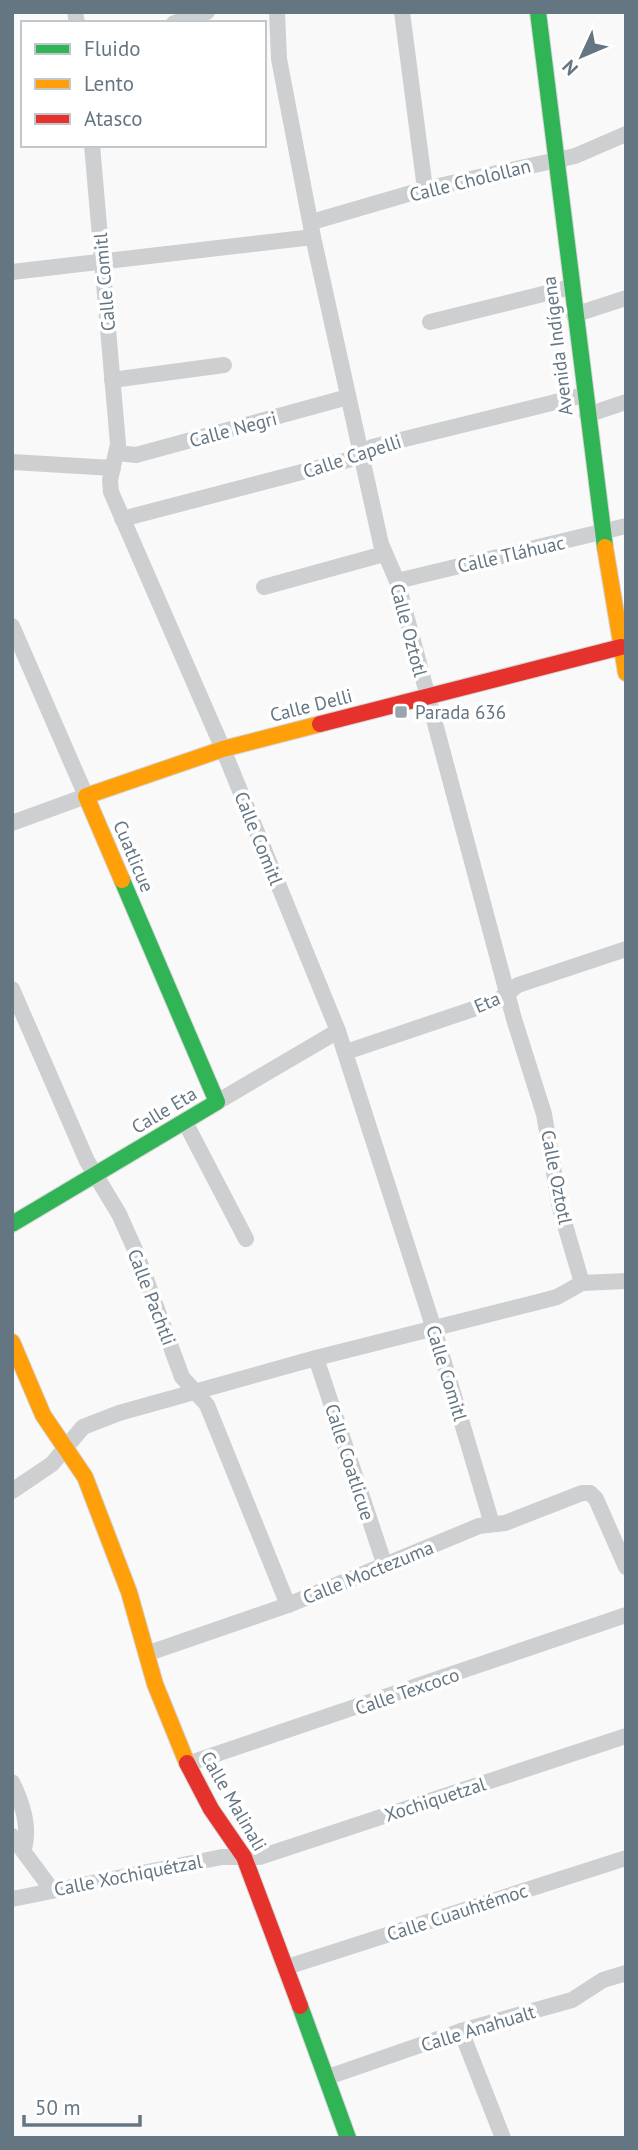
<svg xmlns="http://www.w3.org/2000/svg" width="638" height="2150" font-family="'PT Sans',sans-serif">
<style>
.lines{fill:none;stroke-linecap:round;stroke-linejoin:round}
.fast-casing{stroke:#d5d6d7;stroke-width:18}
.slow-casing{stroke:#d5d6d7;stroke-width:18}
.jam-casing{stroke:#d5d6d7;stroke-width:18}
.street{stroke:#cecfd0;stroke-width:16}
.fast{stroke:#30b455;stroke-width:16}
.slow{stroke:#ff9f0a;stroke-width:16}
.jam{stroke:#e5322d;stroke-width:16}
.poi-dot{fill:#99a4ac;stroke:#fff;stroke-width:2.5}
.labels{text-anchor:middle;dominant-baseline:central;stroke-width:7;stroke-linejoin:round;paint-order:stroke}
.street-label{font-size:19px;fill:#657683;stroke:#fff}
.poi-label{font-size:19px;fill:#657683;stroke:#fff;text-anchor:start}
</style>
<rect width="100%" height="100%" fill="#f9f9f9"/>
<g class="lines">
<defs>
<g id="fast">
<polyline points="538,12 605,547"/>
<polyline points="12,1224 217,1102 122,880"/>
<polyline points="300,2006 348,2138"/>
</g>
<g id="slow">
<polyline points="605,547 626,673"/>
<polyline points="122,880 86,796 223,749 320,724"/>
<polyline points="12,1342 43,1415 85,1477 129,1592 155,1684 187,1763"/>
</g>
<g id="jam">
<polyline points="320,724 621,647"/>
<polyline points="187,1763 211,1809 244,1857 300,2006"/>
</g>
</defs>
<use href="#fast" class="fast-casing"/>
<use href="#slow" class="slow-casing"/>
<use href="#jam" class="jam-casing"/>
<g class="street">
<polyline points="75,12 77,23"/>
<polyline points="277,12 279,59 313,237 381,544 397,581 514,1019 544,1114 560,1208 582,1283"/>
<polyline points="402,12 425,189"/>
<polyline points="174,23 207,12"/>
<polyline points="92,145 118,444 110,480 111,492 223,749 338,1031 434,1329 492,1524"/>
<polyline points="312,222 425,189 575,156 626,134"/>
<polyline points="12,272 313,237"/>
<polyline points="574,315 626,298"/>
<polyline points="430,322 571,287"/>
<polyline points="112,380 224,365"/>
<polyline points="587,415 626,402"/>
<polyline points="117,453 136,455 348,397"/>
<polyline points="12,462 113,468"/>
<polyline points="122,519 348,460 372,447 584,395"/>
<polyline points="397,581 626,526"/>
<polyline points="264,587 384,554"/>
<polyline points="12,626 86,796 12,823"/>
<polyline points="12,989 87,1161 119,1214 136,1252 182,1377 207,1405 288,1605"/>
<polyline points="346,1052 497,1001 518,985 626,949"/>
<polyline points="217,1102 338,1031"/>
<polyline points="185,1122 246,1239"/>
<polyline points="316,1358 385,1566"/>
<polyline points="12,1491 52,1464 83,1427 119,1413 316,1358 534,1303 557,1297 582,1283 626,1281"/>
<polyline points="146,1654 288,1605 479,1526 505,1523 582,1493 590,1493 596,1499 626,1567"/>
<polyline points="187,1764 626,1615"/>
<path d="M12,1782c10,20 18,45 12,67"/>
<polyline points="12,1836 52,1890"/>
<polyline points="12,1899 222,1857 260,1857 626,1736"/>
<polyline points="287,1967 626,1858"/>
<polyline points="461,2031 503,2138"/>
<polyline points="328,2077 461,2031 572,2000 603,1980 626,1973"/>
</g>
<use href="#fast" class="fast"/>
<use href="#slow" class="slow"/>
<use href="#jam" class="jam"/>
</g>
<rect class="poi-dot" x="394" y="705" width="14" height="14" rx="3.5"/>
<g class="labels">
<g class="street-label">
<text transform="translate(470 180) rotate(-14)">Calle Cholollan</text>
<text transform="translate(104 282) rotate(-95)">Calle Comitl</text>
<text transform="translate(557 346) rotate(-97)">Avenida Indígena</text>
<text transform="translate(233 429) rotate(-15)">Calle Negri</text>
<text transform="translate(352 456) rotate(-18)">Calle Capelli</text>
<text transform="translate(511 554) rotate(-13)">Calle Tláhuac</text>
<text transform="translate(409 630) rotate(75)">Calle Oztotl</text>
<text transform="translate(311 705) rotate(-14)">Calle Delli</text>
<text transform="translate(259 838) rotate(68)">Calle Comitl</text>
<text transform="translate(134 856) rotate(67)">Cuatlicue</text>
<text transform="translate(487 1002) rotate(-23)">Eta</text>
<text transform="translate(164 1110) rotate(-31)">Calle Eta</text>
<text transform="translate(557 1177) rotate(79)">Calle Oztotl</text>
<text transform="translate(152 1297) rotate(69)">Calle Pachtli</text>
<text transform="translate(447 1373) rotate(73)">Calle Comitl</text>
<text transform="translate(350 1462) rotate(72)">Calle Coatlicue</text>
<text transform="translate(368 1572) rotate(-22)">Calle Moctezuma</text>
<text transform="translate(407 1691) rotate(-19)">Calle Texcoco</text>
<text transform="translate(435 1799) rotate(-18)">Xochiquetzal</text>
<text transform="translate(234 1801) rotate(60)">Calle Malinali</text>
<text transform="translate(128 1875) rotate(-11)">Calle Xochiquétzal</text>
<text transform="translate(457 1912) rotate(-18)">Calle Cuauhtémoc</text>
<text transform="translate(478 2028) rotate(-17)">Calle Anahualt</text>
</g>
<g class="poi-label">
<text x="415" y="712">Parada 636</text>
</g>
</g>
<rect width="638" height="2150" fill="none" stroke="#657683" stroke-width="28"/>
<rect x="21" y="21" width="245" height="126" fill="#ffffff" stroke="#c1c8cd" stroke-width="2"/>
<rect x="35" y="44" width="35" height="10" fill="#30b455" stroke="#c1c8cd" stroke-width="2"/>
<text x="84" y="56" font-size="21" fill="#657683">Fluido</text>
<rect x="35" y="79" width="35" height="10" fill="#ff9f0a" stroke="#c1c8cd" stroke-width="2"/>
<text x="84" y="91" font-size="21" fill="#657683">Lento</text>
<rect x="35" y="114" width="35" height="10" fill="#e5322d" stroke="#c1c8cd" stroke-width="2"/>
<text x="84" y="126" font-size="21" fill="#657683">Atasco</text>
<g transform="translate(582 56) rotate(226)" stroke="#ffffff" stroke-width="5" paint-order="stroke">
<path d="M0-5L12 26L0 18L-12 26Z" fill="#657683"/>
<text y="-10" font-size="19" font-weight="bold" text-anchor="middle" fill="#657683">N</text>
</g>
<path d="M24 2115v10h116v-10" fill="none" stroke="#657683" stroke-width="3.5"/>
<text x="35" y="2115" font-size="21" fill="#657683" stroke="#ffffff" stroke-width="5" paint-order="stroke">50 m</text>
</svg>
